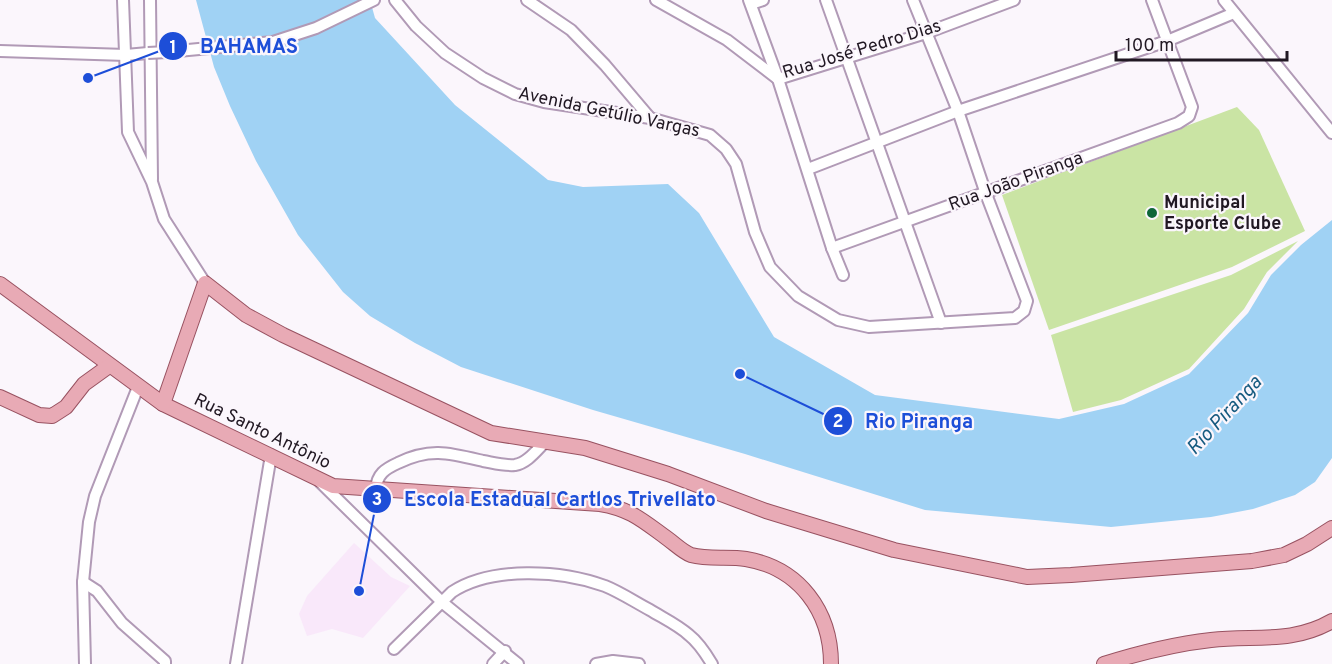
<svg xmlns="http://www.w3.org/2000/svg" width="1332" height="664" font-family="Overpass,sans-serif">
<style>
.education{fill:#f9e8fa}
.green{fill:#cae4a4}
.water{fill:#a0d2f4}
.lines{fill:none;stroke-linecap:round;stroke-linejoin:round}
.minor-casing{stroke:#b19ab6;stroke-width:14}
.major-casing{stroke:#985261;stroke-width:16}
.minor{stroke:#fff;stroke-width:10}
.major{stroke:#e8aab5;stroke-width:14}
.minor-bridge-casing{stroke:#b19ab6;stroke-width:14;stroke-linecap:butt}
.minor-bridge{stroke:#fff;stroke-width:10}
.poi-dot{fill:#0f6739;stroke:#fbf6fc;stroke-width:2}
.labels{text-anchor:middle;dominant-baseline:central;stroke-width:4.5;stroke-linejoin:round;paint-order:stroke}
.street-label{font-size:18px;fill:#211823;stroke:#fbf6fc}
.poi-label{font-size:18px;font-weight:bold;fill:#211823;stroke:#fbf6fc;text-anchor:start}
.water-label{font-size:20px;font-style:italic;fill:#175b80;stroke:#fbf6fc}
.leader{fill:none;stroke:#1d4ed8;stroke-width:2}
.callout-dot{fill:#1d4ed8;stroke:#fbf6fc;stroke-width:2}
.mark-label{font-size:18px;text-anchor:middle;font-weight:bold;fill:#fff}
.callout-label{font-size:20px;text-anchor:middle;font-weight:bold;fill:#1d4ed8;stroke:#fbf6fc;stroke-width:4.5;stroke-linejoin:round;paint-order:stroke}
</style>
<rect width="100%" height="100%" fill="#fbf6fc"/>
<polygon class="education" points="354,543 391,577 410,586 363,638 332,629 307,636 299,614 307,596"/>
<g class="green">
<polygon points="1237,107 1259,130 1305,231 1232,267 1049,330 1002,195"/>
<polygon points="1298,241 1267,272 1244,309 1189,369 1121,400 1073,412 1051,335 1231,275"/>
</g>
<polygon class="water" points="196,0 370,0 375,18 455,105 548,180 583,187 668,184 699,213 774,337 875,395 1059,419 1124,404 1189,374 1248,313 1271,275 1301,245 1332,220 1332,458 1315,482 1295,495 1253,509 1211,517 1111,527 925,510 745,454 593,410 461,367 415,343 370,316 343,292 298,235 256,161 230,106 214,67"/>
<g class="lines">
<defs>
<g id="minor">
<polyline points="123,0 128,132 152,182 164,219 205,283"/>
<polyline points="150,0 152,179"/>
<polyline points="395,0 416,26 445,53 483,78 515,94 544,102 650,118 710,135 726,149 736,164 755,232 770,267 798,296 838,320 869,327 1015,318 1024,311 1027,301 986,194 958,111 913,0"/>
<polyline points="527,0 571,30 605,65 650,118"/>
<polyline points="656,0 727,40 778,79"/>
<polyline points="749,0 778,79 832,248 843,275"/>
<polyline points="826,0 941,323"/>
<polyline points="1224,0 1332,133"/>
<polyline points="751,4 763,0"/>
<polyline points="0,51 126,55 148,53"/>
<polyline points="167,52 273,42 316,28 374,0"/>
<polyline points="778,79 926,33 1014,0"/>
<polyline points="808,169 958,111 1167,41 1234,13"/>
<polyline points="832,248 1178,123 1189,116 1192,107 1152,0"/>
<polyline points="320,482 443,603 518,664"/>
<path d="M376,489c1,-15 9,-20 22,-26 32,-16 52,-10 85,-2 11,2 21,5 32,4 12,-2 21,-14 29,-22"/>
<polyline points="83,582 97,591 122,623 165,661 165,664"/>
<path d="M394,649l58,-57c40,-26 109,-22 153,-6 15,6 30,16 45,24 13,8 28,15 39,25 9,7 17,19 23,29"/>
<polyline points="85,664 83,582 89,522 95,496 138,387"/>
<polyline points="236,664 271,455"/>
<polyline points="493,664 505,651"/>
<polyline points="596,664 613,661 639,664"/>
</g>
<g id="major">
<path d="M0,284l163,120 170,82 267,18c31,5 43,17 68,35 7,5 15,13 23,16 18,5 37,1 55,4 53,9 85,52 85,105"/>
<polyline points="0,397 39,415 52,416 66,407 84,384 109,366"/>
<polyline points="163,404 205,283 246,315 283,335 491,433 585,448 668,474 766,511 894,550 1027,577 1071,575 1252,561 1284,555 1307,544 1332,528"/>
<path d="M1104,664c35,-11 71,-20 107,-24 44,-5 81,4 121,-19"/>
</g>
</defs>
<use href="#minor" class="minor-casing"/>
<use href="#major" class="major-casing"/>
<use href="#minor" class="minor"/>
<use href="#major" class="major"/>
<defs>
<polyline id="minor-bridge" points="148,53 167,52"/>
</defs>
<use href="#minor-bridge" class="minor-bridge-casing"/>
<use href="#minor-bridge" class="minor-bridge"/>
</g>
<circle class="poi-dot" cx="1152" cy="213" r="6"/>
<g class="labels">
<g class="street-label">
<text transform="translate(862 50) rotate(-17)">Rua José Pedro Dias</text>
<text transform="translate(609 113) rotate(12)">Avenida Getúlio Vargas</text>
<text transform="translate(1016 182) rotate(-20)">Rua João Piranga</text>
<text transform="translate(262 432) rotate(26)">Rua Santo Antônio</text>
</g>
<g class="poi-label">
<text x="1164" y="203">Municipal<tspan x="1164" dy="21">Esporte Clube</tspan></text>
</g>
<g class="water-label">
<text transform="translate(1225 416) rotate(-47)">Rio Piranga</text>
</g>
</g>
<path class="leader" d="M88 78L173 46M740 374L838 421M359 591L377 499"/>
<g class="callout-dot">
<circle cx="88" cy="78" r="6"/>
<circle cx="740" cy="374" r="6"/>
<circle cx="359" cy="591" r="6"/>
<circle cx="173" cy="46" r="15"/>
<circle cx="838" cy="421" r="15"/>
<circle cx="377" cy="499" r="15"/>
</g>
<g class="mark-label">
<text x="173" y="53">1</text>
<text x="838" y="427">2</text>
<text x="377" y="505">3</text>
</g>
<g class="callout-label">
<text x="249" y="53">BAHAMAS</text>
<text x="919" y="428">Rio Piranga</text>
<text x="560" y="506">Escola Estadual Cartlos Trivellato</text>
</g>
<path d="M1116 51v9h171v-9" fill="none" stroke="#211823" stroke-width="3"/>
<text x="1125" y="51" font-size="18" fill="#211823" stroke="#fbf6fc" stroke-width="4.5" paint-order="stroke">100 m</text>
</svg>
